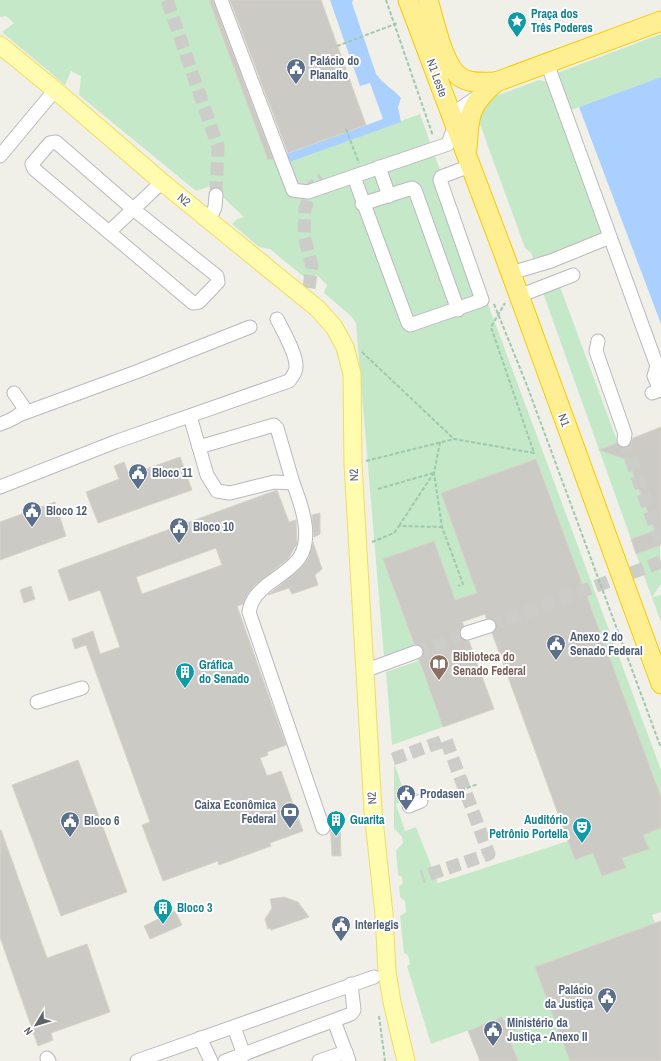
<svg xmlns="http://www.w3.org/2000/svg" width="661" height="1061" font-family="'Archivo Narrow',sans-serif">
<style>
.green{fill:#c5e8c9}
.water{fill:#aad0ff}
.building{fill:#cccac5;stroke:#d6d3c6;fill-rule:evenodd}
.lines{fill:none;stroke-linecap:round;stroke-linejoin:round}
.minor-tunnel{stroke:#ccccc8;stroke-width:13;stroke-dasharray:13 6;stroke-linecap:butt}
.minor-casing{stroke:#b8b9be;stroke-width:15}
.major-casing{stroke:#f3db5f;stroke-width:19}
.highway-casing{stroke:#f9c900;stroke-width:21}
.path{stroke:#9ec9af;stroke-width:2;stroke-dasharray:4 2;stroke-linecap:butt}
.minor{stroke:#fff;stroke-width:13}
.major{stroke:#fffcaf;stroke-width:17}
.highway{stroke:#feef92;stroke-width:19}
.path-bridge{stroke:#9ec9af;stroke-width:2;stroke-dasharray:4 2;stroke-linecap:butt}
.labels{text-anchor:middle;dominant-baseline:central;stroke-width:4;stroke-linejoin:round;paint-order:stroke}
.culture-label{font-size:12px;font-weight:bold;fill:#0d838f;stroke:#fff;text-anchor:start}
.service-label{font-size:12px;font-weight:bold;fill:#4e5e75;stroke:#fff;text-anchor:start}
.street-label{font-size:12px;fill:#5f6268;stroke:#fff}
.education-label{font-size:12px;font-weight:bold;fill:#785e54;stroke:#fff;text-anchor:start}
</style>
<rect width="100%" height="100%" fill="#f1f0e8"/>
<g class="green">
<polygon points="0,0 209,0 269,160 281,156 284,164 420,114 488,304 661,770 661,797 536,459 441,493 477,593 455,600 434,541 383,559 443,727 392,745 386,672 418,661 413,647 384,657 356,323 351,316 324,293 327,285 317,275 304,277 270,249 259,247 232,224 237,219 244,217 211,186 196,191 79,95 81,76 71,71 65,85 2,32 14,23 6,16 0,17"/>
<polygon points="661,34 661,77 568,111 557,73"/>
<polygon points="539,80 548,82 604,236 550,257 534,260 531,253 525,248 477,116 490,98"/>
<polygon points="559,284 618,443 600,450 628,460 655,531 631,539 542,290"/>
<polygon points="660,545 661,584 652,597 661,595 661,622 636,554"/>
<polygon points="394,763 407,800 396,804 405,831 416,827 438,883 568,841 575,860 610,847 599,867 603,876 626,868 622,858 648,849 643,835 661,828 661,912 652,915 655,923 535,967 570,1061 518,1061 507,1033 516,1030 512,1018 506,1020 506,1028 502,1018 431,1044 407,966 410,964 408,955 404,953 400,916 406,912 405,901 400,897 399,886 403,883 402,877 398,875 396,850 403,843 402,837 394,828"/>
</g>
<g class="water">
<path d="M330,0h23l-1,3 24,71c7,10 17,15 25,24l-3,9 3,15 -117,42 -3,-8 102,-37 -13,-36 -10,3z"/>
<polygon points="661,77 661,324 579,107"/>
</g>
<g class="building">
<polygon points="209,0 213,0 273,159 268,160"/>
<polygon points="230,0 321,0 366,125 288,153"/>
<polygon points="661,427 661,545 636,554 631,539 655,531 628,460 599,450 617,443 622,448 626,448 630,445 633,438"/>
<polygon points="180,457 192,490 98,523 86,492 119,479 114,466 124,462 129,475"/>
<polygon points="536,459 661,797 661,828 643,835 649,849 622,858 626,868 602,876 593,853 575,860 492,633 497,627 495,620 486,618 485,614 462,622 464,626 459,632 462,639 469,641 494,709 443,727 419,659 422,657 424,650 421,646 414,644 383,559 434,541 455,600 477,593 441,493"/>
<path d="M277,490l12,32 7,-2 1,24 -9,15 -33,26 -8,10 -4,9 -6,2 49,139 -19,7 1,3 -8,3 7,18 14,-5 22,60 -33,12 1,3 -52,19 -1,-4 -55,20 -21,-56 8,-3 -64,-177 -11,4 -3,-10 21,-8 7,23 20,-7 -20,-57 -31,11 -11,-31zM216,548l6,17 -80,29 -6,-17z"/>
<polygon points="55,502 66,536 0,560 0,522"/>
<polygon points="320,513 320,534 314,537 312,515"/>
<polygon points="313,542 322,569 315,575 318,585 292,594 289,588 268,595 300,569 308,559"/>
<polygon points="31,586 35,599 24,603 20,590"/>
<polygon points="78,760 127,892 61,916 12,785"/>
<polygon points="330,820 340,820 341,856 332,856"/>
<polygon points="0,830 1,830 47,958 87,944 110,1012 51,1033 53,1040 38,1046 0,937"/>
<polygon points="284,897 298,902 309,917 271,930 270,928 268,929 265,919 272,908 270,899"/>
<polygon points="175,911 182,925 150,939 144,926"/>
<polygon points="661,921 661,1061 570,1061 535,967"/>
<polygon points="502,1017 504,1021 512,1018 516,1030 507,1033 518,1061 480,1061 468,1031"/>
</g>
<g class="lines">
<g class="minor-tunnel">
<polyline points="167,0 218,147 216,195"/>
<polyline points="309,288 312,266 304,236 305,209 312,187 323,179"/>
<polyline points="624,440 661,543"/>
<polyline points="489,626 661,562"/>
<polyline points="416,652 467,633"/>
<polyline points="393,759 446,740 489,854 422,877"/>
</g>
<defs>
<g id="minor">
<polyline points="221,0 293,190 308,192 448,144 461,108 479,96"/>
<polyline points="547,63 657,366 654,376 660,390 652,393"/>
<polygon points="56,142 133,209 217,276 218,282 199,302 193,303 34,169 32,164 50,143"/>
<polyline points="0,156 55,90"/>
<polyline points="379,167 389,196"/>
<polyline points="354,177 408,323 410,325 482,300 440,180 441,177 470,166"/>
<polyline points="362,204 412,188 415,190 458,310"/>
<polyline points="209,221 215,207 216,195"/>
<polyline points="109,232 162,182"/>
<polyline points="511,273 551,261 610,237"/>
<polyline points="519,296 573,275"/>
<polyline points="598,341 596,351 625,434 624,440"/>
<polyline points="19,415 136,372 250,327"/>
<path d="M190,416l17,59 10,16 13,2 44,-11 19,1c9,23 23,61 1,81 -8,8 -18,14 -27,21 -9,8 -16,14 -18,27l74,216"/>
<path d="M0,424c10,-3 18,-7 25,-15l-11,-16"/>
<polyline points="199,447 274,425 277,428 293,483"/>
<path d="M0,487l115,-45 174,-61c3,-4 7,-8 7,-14 1,-12 -13,-36 -19,-48"/>
<polyline points="467,633 489,626"/>
<polyline points="364,671 416,652"/>
<polyline points="37,702 82,688"/>
<polyline points="409,806 421,801"/>
<polyline points="334,1021 349,1061"/>
<polyline points="234,1027 244,1055"/>
<polyline points="200,1038 211,1061"/>
<polyline points="47,1058 49,1061"/>
<polyline points="137,1061 374,977"/>
<polyline points="225,1061 351,1014 354,1010 351,984"/>
<polyline points="319,1061 346,1052"/>
</g>
<polyline id="major" points="0,45 55,90 162,182 318,309 334,327 345,347 352,374 353,464 373,811 384,914 387,972 392,1002 406,1061"/>
<g id="highway">
<polyline points="408,0 505,257 661,684"/>
<path d="M428,0c6,19 15,66 32,77 10,7 24,5 36,5"/>
<path d="M467,149c2,-34 2,-44 29,-67l165,-61"/>
</g>
</defs>
<use href="#minor" class="minor-casing"/>
<use href="#major" class="major-casing"/>
<use href="#highway" class="highway-casing"/>
<g class="path">
<polyline points="386,0 433,136"/>
<polyline points="346,129 359,163"/>
<polyline points="494,304 526,383 661,748"/>
<polyline points="362,352 454,439"/>
<polyline points="440,442 434,473 442,527 463,584 458,586"/>
<polyline points="366,461 454,439 534,453 491,327 505,303"/>
<polyline points="378,489 433,473"/>
<polyline points="399,526 433,474"/>
<polyline points="372,542 394,533 399,526 442,527"/>
<polyline points="379,1016 385,1061"/>
</g>
<use href="#minor" class="minor"/>
<use href="#major" class="major"/>
<use href="#highway" class="highway"/>
<g class="path-bridge">
<polyline points="337,46 398,23"/>
<polyline points="450,794 478,784"/>
</g>
</g>
<defs>
<symbol id="sight-pin" viewBox="-11 -11 22 30"><path d="M0 17L-7.5 6A9.5 9.5 0 1 1 7.5 6Z" fill="#0f9aa8" stroke="#fff"/><path d="M0-6L1.8-2.2L6-1.7L2.9 1.2L3.7 5.4L0 3.3L-3.7 5.4L-2.9 1.2L-6-1.7L-1.8-2.2Z" fill="#fff"/></symbol>
<symbol id="civic-pin" viewBox="-11 -11 22 30"><path d="M0 17L-7.5 6A9.5 9.5 0 1 1 7.5 6Z" fill="#5c6f8a" stroke="#fff"/><path d="M-.6-6.5H3V-4.5H.6V-3L4-1V1h2V6H-6V1h2V-1L-.6-3ZM-1.2 2.5V6h2.4V2.5Z" fill="#fff"/></symbol>
<symbol id="library-pin" viewBox="-11 -11 22 30"><path d="M0 17L-7.5 6A9.5 9.5 0 1 1 7.5 6Z" fill="#8d6e63" stroke="#fff"/><path d="M-6-4Q-3-5.5-.7-3.5V5Q-3 3-6 4ZM6-4Q3-5.5 .7-3.5V5Q3 3 6 4Z" fill="#fff"/></symbol>
<symbol id="building-pin" viewBox="-11 -11 22 30"><path d="M0 17L-7.5 6A9.5 9.5 0 1 1 7.5 6Z" fill="#0f9aa8" stroke="#fff"/><path d="M-4-6H4V6H1V3H-1V6H-4ZM-2.5-4.3h1.7v1.8h-1.7ZM.8-4.3h1.7v1.8H.8ZM-2.5-1h1.7V.8h-1.7ZM.8-1h1.7V.8H.8Z" fill="#fff"/></symbol>
<symbol id="bank-pin" viewBox="-11 -11 22 30"><path d="M0 17L-7.5 6A9.5 9.5 0 1 1 7.5 6Z" fill="#5c6f8a" stroke="#fff"/><path d="M-6-4H6V4H-6ZM0-2.3a2.3 2.3 0 1 0 0 4.6a2.3 2.3 0 1 0 0-4.6Z" fill="#fff"/></symbol>
<symbol id="theatre-pin" viewBox="-11 -11 22 30"><path d="M0 17L-7.5 6A9.5 9.5 0 1 1 7.5 6Z" fill="#0f9aa8" stroke="#fff"/><path d="M-5-5.5Q0-4 5-5.5V0Q5 5 0 6Q-5 5-5 0ZM-3.3-2.5H-1v1.5H-3.3ZM1-2.5H3.3v1.5H1ZM-2.8 1Q0 5.5 2.8 1Z" fill="#fff"/></symbol>
</defs>
<g fill-rule="evenodd">
<use href="#sight-pin" x="506" y="10" width="22" height="30"/>
<use href="#civic-pin" x="285" y="57" width="22" height="30"/>
<use href="#civic-pin" x="127" y="462" width="22" height="30"/>
<use href="#civic-pin" x="21" y="500" width="22" height="30"/>
<use href="#civic-pin" x="168" y="516" width="22" height="30"/>
<use href="#civic-pin" x="545" y="633" width="22" height="30"/>
<use href="#library-pin" x="428" y="653" width="22" height="30"/>
<use href="#building-pin" x="174" y="661" width="22" height="30"/>
<use href="#civic-pin" x="395" y="783" width="22" height="30"/>
<use href="#bank-pin" x="279" y="801" width="22" height="30"/>
<use href="#building-pin" x="325" y="809" width="22" height="30"/>
<use href="#civic-pin" x="59" y="810" width="22" height="30"/>
<use href="#theatre-pin" x="571" y="816" width="22" height="30"/>
<use href="#building-pin" x="152" y="897" width="22" height="30"/>
<use href="#civic-pin" x="330" y="914" width="22" height="30"/>
<use href="#civic-pin" x="596" y="986" width="22" height="30"/>
<use href="#civic-pin" x="482" y="1019" width="22" height="30"/>
</g>
<g class="labels">
<g class="culture-label">
<text x="531" y="14">Praça dos<tspan x="531" dy="14">Três Poderes</tspan></text>
<text x="199" y="665">Gráfica<tspan x="199" dy="14">do Senado</tspan></text>
<text x="350" y="820">Guarita</text>
<text x="568" y="820" text-anchor="end">Auditório<tspan x="568" dy="14">Petrônio Portella</tspan></text>
<text x="177" y="908">Bloco 3</text>
</g>
<g class="service-label">
<text x="310" y="61">Palácio do<tspan x="310" dy="14">Planalto</tspan></text>
<text x="152" y="473">Bloco 11</text>
<text x="46" y="511">Bloco 12</text>
<text x="193" y="527">Bloco 10</text>
<text x="570" y="637">Anexo 2 do<tspan x="570" dy="14">Senado Federal</tspan></text>
<text x="420" y="794">Prodasen</text>
<text x="276" y="805" text-anchor="end">Caixa Econômica<tspan x="276" dy="14">Federal</tspan></text>
<text x="84" y="821">Bloco 6</text>
<text x="355" y="925">Interlegis</text>
<text x="593" y="990" text-anchor="end">Palácio<tspan x="593" dy="14">da Justiça</tspan></text>
<text x="507" y="1023">Ministério da<tspan x="507" dy="14">Justiça - Anexo II</tspan></text>
</g>
<g class="street-label">
<text transform="translate(437 78) rotate(70)">N1 Leste</text>
<text transform="translate(184 200) rotate(40)">N2</text>
<text transform="translate(564 420) rotate(70)">N1</text>
<text transform="translate(354 475) rotate(-93)">N2</text>
<text transform="translate(372 798) rotate(-94)">N2</text>
</g>
<g class="education-label">
<text x="453" y="657">Biblioteca do<tspan x="453" dy="14">Senado Federal</tspan></text>
</g>
</g>
<g transform="translate(36 1025) rotate(232)" stroke="#ffffff" stroke-width="3" paint-order="stroke">
<path d="M0-3L7 15L0 10L-7 15Z" fill="#5f6268"/>
<text y="-6" font-size="11" font-weight="bold" text-anchor="middle" fill="#5f6268">N</text>
</g>
</svg>
